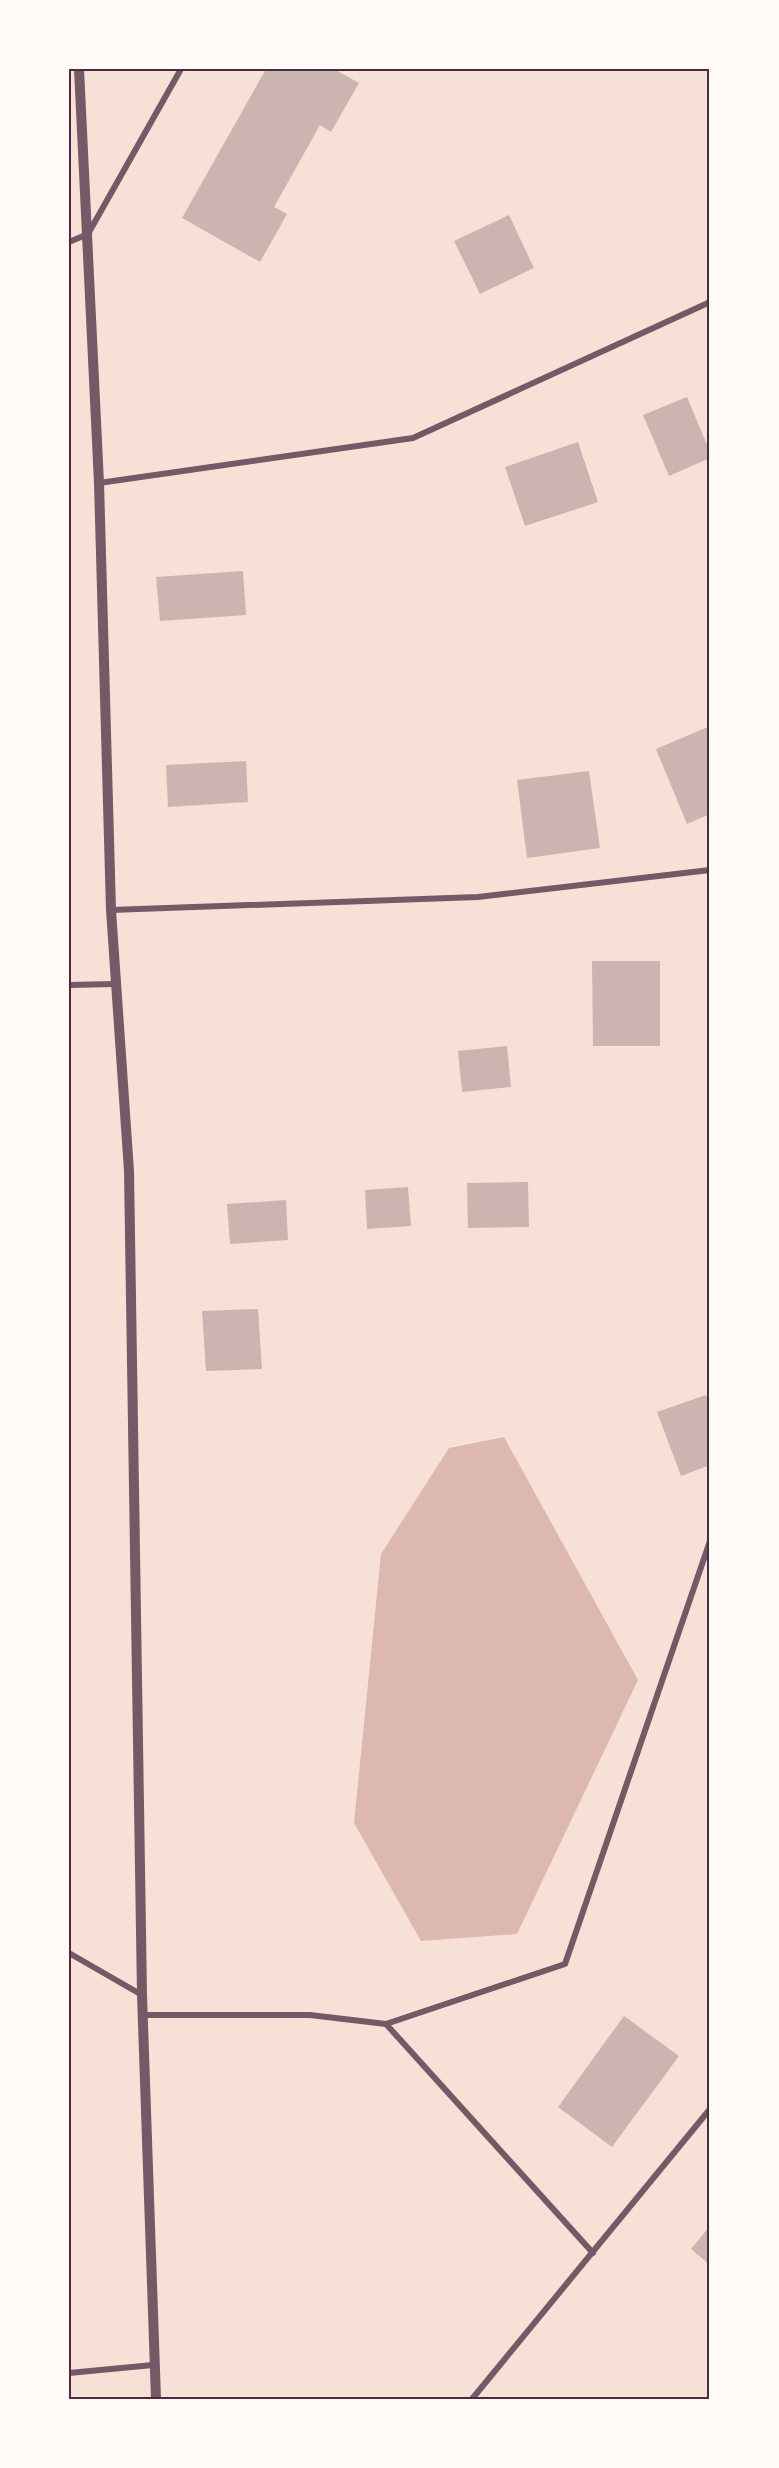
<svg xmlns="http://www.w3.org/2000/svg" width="779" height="2468" font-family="Roboto,sans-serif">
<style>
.water{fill:#dcb8b0}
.building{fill:#ccb4b1}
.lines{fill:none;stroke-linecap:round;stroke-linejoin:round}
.minor{stroke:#755966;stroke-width:6}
.tertiary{stroke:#755966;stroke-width:10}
.neatline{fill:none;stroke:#4a2c40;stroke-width:2}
</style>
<rect width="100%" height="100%" fill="#f7e1d7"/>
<polygon class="water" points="504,1437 638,1680 517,1934 421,1941 354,1823 381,1554 449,1448"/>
<g class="building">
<polygon points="266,69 334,69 359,83 331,132 320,125 274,207 287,214 260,262 182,218"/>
<polygon points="509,215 534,268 480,294 454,241"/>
<polygon points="687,397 710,452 710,458 669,476 643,415"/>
<polygon points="578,442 598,502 525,526 505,467"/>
<polygon points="243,571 246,615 160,621 156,577"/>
<polygon points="710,726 710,814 687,824 656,749"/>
<polygon points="246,761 248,802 168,807 166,765"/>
<polygon points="589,771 600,848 527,858 517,780"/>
<polygon points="592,961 660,961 660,1046 593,1046"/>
<polygon points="507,1046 511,1087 462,1092 458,1051"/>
<polygon points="528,1182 529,1227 468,1228 467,1183"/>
<polygon points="408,1187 411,1226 367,1229 365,1190"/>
<polygon points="286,1200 288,1240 230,1244 227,1204"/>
<polygon points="258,1309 262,1369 206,1371 202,1311"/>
<polygon points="706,1395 710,1406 710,1465 681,1476 657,1412"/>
<polygon points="624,2016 679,2056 612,2147 558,2107"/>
<polygon points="710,2226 710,2265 691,2249"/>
</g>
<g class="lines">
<g class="minor">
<polyline points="69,242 88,234 181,69"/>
<polyline points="99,483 413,438 710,302"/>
<polyline points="111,910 478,897 710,870"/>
<polyline points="69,985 115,984"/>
<polyline points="69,1953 142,1995"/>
<polyline points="144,2015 310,2015 386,2024 593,2253"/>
<polyline points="386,2024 565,1964 710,1541"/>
<polyline points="69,2373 153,2365"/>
<polyline points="472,2399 710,2109"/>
</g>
<polyline class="tertiary" points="79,69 99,483 111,910 129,1171 142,1995 156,2399"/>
</g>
<rect width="779" height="2468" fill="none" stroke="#fffaf5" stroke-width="141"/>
<rect x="70" y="70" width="638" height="2328" class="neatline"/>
</svg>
